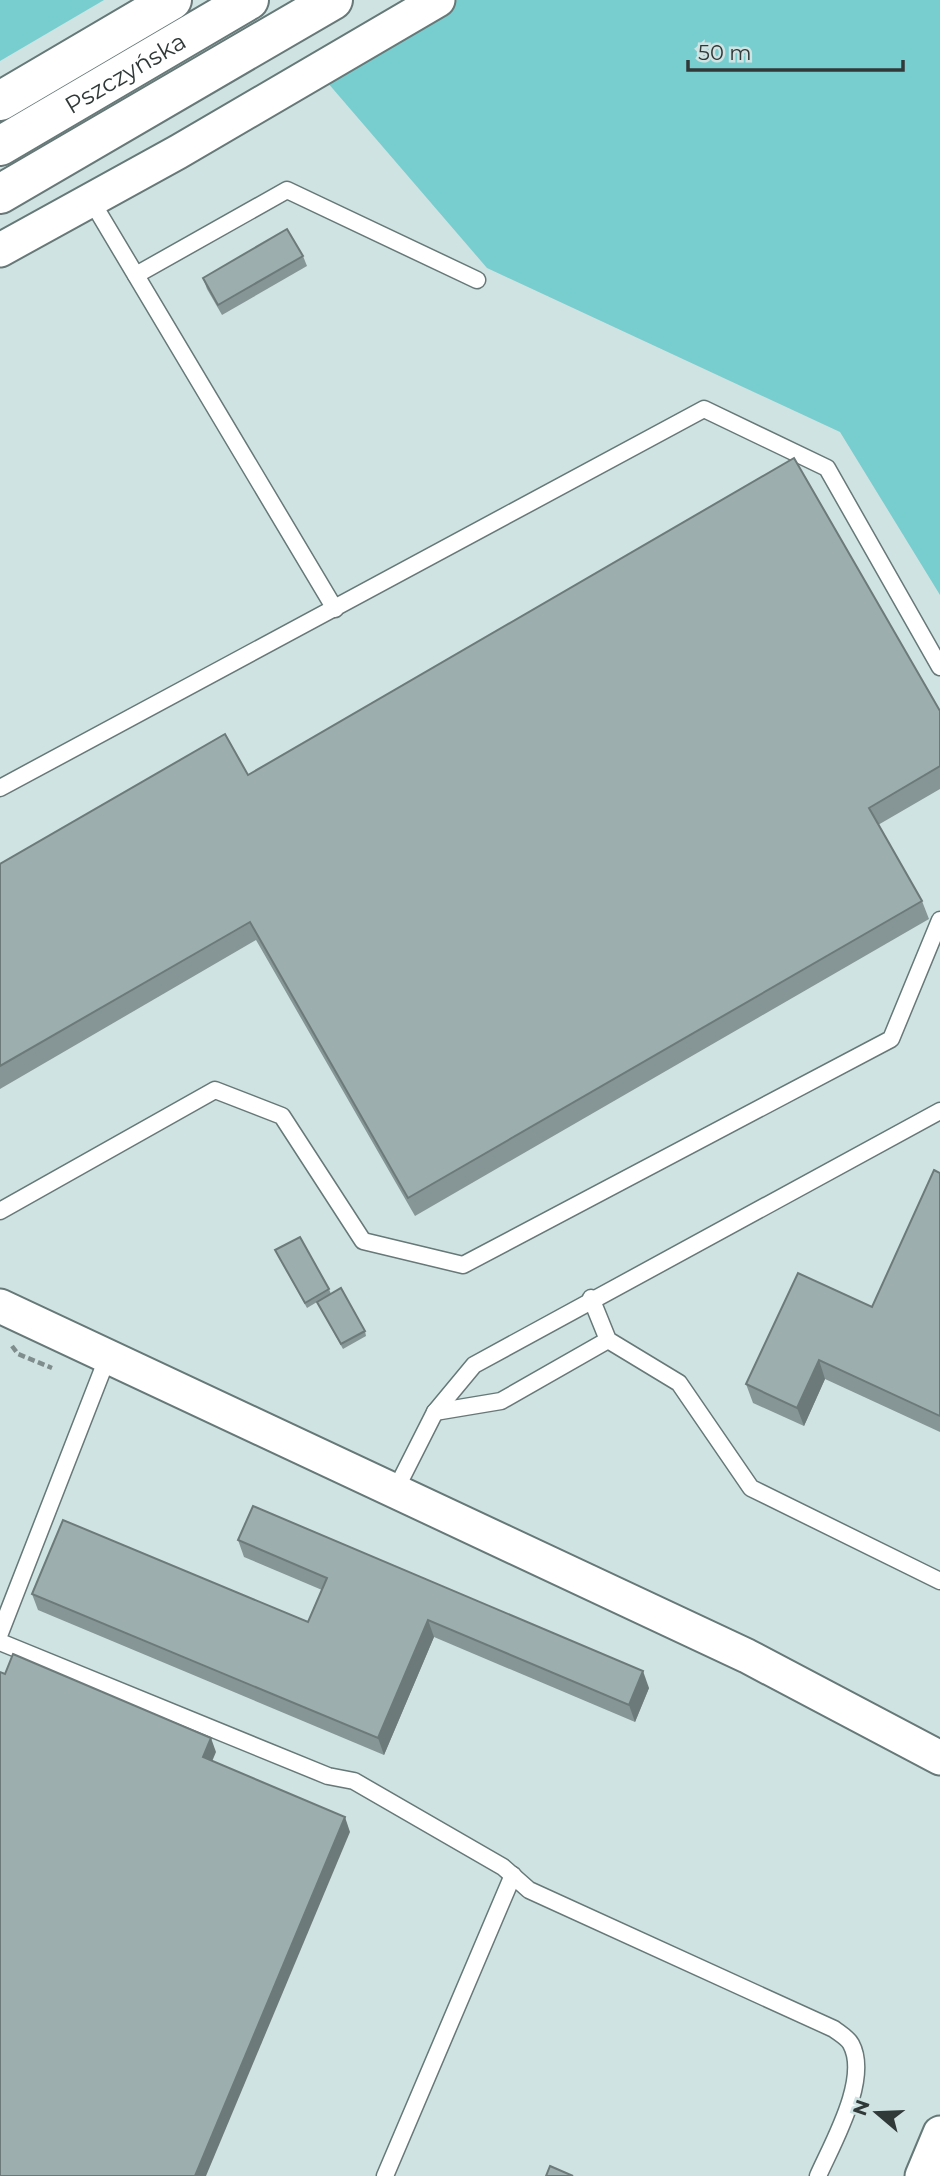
<svg xmlns="http://www.w3.org/2000/svg" width="940" height="2176" font-family="Montserrat,sans-serif">
<style>
.green{fill:#78cecf}
.lines{fill:none;stroke-linecap:round;stroke-linejoin:round}
.lane-casing{stroke:#667877;stroke-width:19}
.street-casing{stroke:#667877;stroke-width:37}
.secondary-casing{stroke:#667877;stroke-width:42}
.primary-casing{stroke:#667877;stroke-width:42}
.path{stroke:#808d8d;stroke-width:4.5;stroke-dasharray:7 3.5;stroke-linecap:butt}
.lane{stroke:#fff;stroke-width:16}
.street{stroke:#fff;stroke-width:33}
.secondary{stroke:#fff;stroke-width:38}
.primary{stroke:#fff;stroke-width:38}
.wall{fill:#869696}
.shaded-wall{fill:#6d7a7a}
.building{fill:#9caeae;stroke:#6d7a7a;stroke-width:2}
.labels{text-anchor:middle;dominant-baseline:central;stroke-width:7;stroke-linejoin:round;paint-order:stroke}
.street-label{font-size:24px;fill:#303838;stroke:#d0e3e3}
</style>
<rect width="100%" height="100%" fill="#d0e3e3"/>
<g class="green">
<polygon points="0,0 104,0 0,61"/>
<polygon points="457,0 940,0 940,595 840,432 487,268 321,75"/>
</g>
<g class="lines">
<defs>
<g id="lane">
<polyline points="91,200 335,609"/>
<polyline points="136,275 287,190 477,280"/>
<polyline points="0,788 704,409 827,468 940,667"/>
<polyline points="0,1211 215,1090 282,1116 363,1241 463,1265 891,1039 940,920"/>
<polyline points="591,1298 608,1340 679,1383 751,1488 940,1581"/>
<polyline points="435,1412 501,1401 608,1340"/>
<polyline points="395,1491 435,1412 474,1365 940,1111"/>
<polyline points="0,1633 108,1356"/>
<path d="M0,1642l328,134 26,5 149,86 26,23 305,139c5,4 14,9 17,15 19,35 -19,100 -33,132"/>
<polyline points="385,2176 513,1875"/>
</g>
<g id="street">
<polyline points="0,250 178,152 438,0"/>
<polyline points="0,1306 747,1656 940,1758"/>
<polyline points="922,2176 940,2133"/>
</g>
<g id="secondary">
<path id="s1" d="M0,146l249,-146"/>
</g>
<g id="primary">
<polyline points="0,101 172,0"/>
<polyline points="0,194 333,0"/>
</g>
</defs>
<use href="#lane" class="lane-casing"/>
<use href="#street" class="street-casing"/>
<use href="#secondary" class="secondary-casing"/>
<use href="#primary" class="primary-casing"/>
<polyline class="path" points="12,1346 18,1354 52,1368"/>
<use href="#lane" class="lane"/>
<use href="#street" class="street"/>
<use href="#secondary" class="secondary"/>
<use href="#primary" class="primary"/>
</g>
<g class="wall">
<polygon points="303,256 307,266 222,315 207,289 203,278"/>
<polygon points="940,711 940,789 878,825 922,901 929,919 415,1216 256,940 0,1089 0,864 248,775"/>
<polygon points="940,1173 940,1432 825,1379 804,1426 753,1403 746,1384 872,1307"/>
<polygon points="275,1250 329,1289 331,1294 365,1331 366,1336 343,1349 317,1302 307,1308"/>
<polygon points="238,1540 649,1688 635,1722 434,1637 384,1755 38,1610 32,1594 308,1622 322,1590 244,1557"/>
</g>
<g class="shaded-wall">
<polygon points="819,1360 825,1379 804,1426 797,1408"/>
<polygon points="428,1620 434,1637 384,1755 378,1738"/>
<polygon points="643,1671 649,1688 635,1722 629,1705"/>
<polygon points="211,1738 216,1752 208,1771 203,1757"/>
<polygon points="345,1817 350,1832 206,2176 195,2176"/>
</g>
<g class="building">
<polygon points="287,229 303,256 218,305 203,278"/>
<polygon points="794,458 940,711 940,766 869,808 922,901 408,1198 250,922 0,1066 0,864 225,734 248,775"/>
<polygon points="934,1170 940,1173 940,1416 819,1360 797,1408 746,1384 798,1273 872,1307"/>
<polygon points="300,1237 329,1289 305,1303 275,1250"/>
<polygon points="341,1288 365,1331 341,1344 317,1302"/>
<polygon points="253,1506 643,1671 629,1705 428,1620 378,1738 32,1594 63,1520 308,1622 327,1578 238,1540"/>
<polygon points="13,1654 211,1738 203,1757 345,1817 195,2176 0,2176 0,1672 5,1674"/>
<polygon points="550,2166 573,2176 546,2176"/>
</g>
<g class="labels">
<g class="street-label">
<text stroke="none"><textPath href="#s1" startOffset="145">Pszczyńska</textPath></text>
</g>
</g>
<g transform="translate(877 2113) rotate(289)" stroke="#d0e3e3" stroke-width="5" paint-order="stroke">
<path d="M0-5L12 26L0 18L-12 26Z" fill="#303838"/>
<text y="-10" font-size="19" font-weight="bold" text-anchor="middle" fill="#303838">N</text>
</g>
<path d="M688 60v10h215v-10" fill="none" stroke="#303838" stroke-width="3.5"/>
<text x="698" y="60" font-size="21" fill="#303838" stroke="#d0e3e3" stroke-width="5" paint-order="stroke">50 m</text>
</svg>
